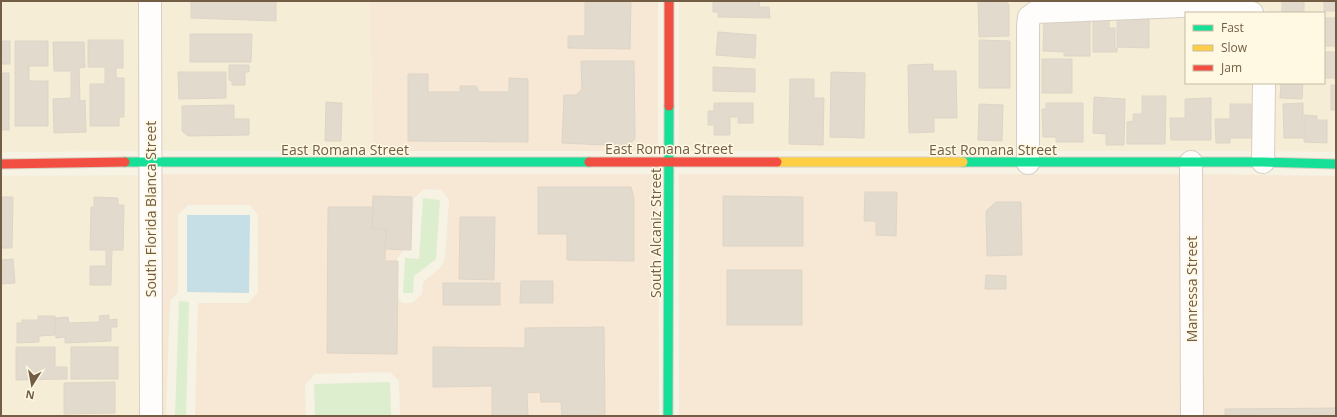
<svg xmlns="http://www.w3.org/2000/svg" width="1337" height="417" font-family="'Open Sans',sans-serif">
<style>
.residential{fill:#f5edd6}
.commercial{fill:#f7e8d6;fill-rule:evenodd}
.green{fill:#dceece}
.water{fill:#c6dee5}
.building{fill:#e2dacc;stroke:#ded5c7}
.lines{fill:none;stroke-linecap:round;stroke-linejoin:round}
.street-casing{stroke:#d7cfc3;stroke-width:24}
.fast-casing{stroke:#d6cfc1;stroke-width:11}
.slow-casing{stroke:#d6cfc1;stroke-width:11}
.jam-casing{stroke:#d6cfc1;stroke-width:11}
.street{stroke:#fefdfb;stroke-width:22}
.fast{stroke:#16e098;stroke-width:9}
.slow{stroke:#ffcf43;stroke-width:9}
.jam{stroke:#f24e42;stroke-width:9}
.labels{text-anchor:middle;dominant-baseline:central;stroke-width:3;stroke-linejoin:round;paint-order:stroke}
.street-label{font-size:14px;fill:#735d45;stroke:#fff9e4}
</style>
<rect width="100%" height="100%" fill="#f6f2e4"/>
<g class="residential">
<polygon points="1,1 140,1 140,151 1,152"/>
<polygon points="160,1 370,1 373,151 160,151"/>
<polygon points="679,1 1035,1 1024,8 1018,151 679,151"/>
<polygon points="1253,1 1336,1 1336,152 1273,151 1274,83 1324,83 1324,13 1270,13 1258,3"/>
<polygon points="1186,17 1186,83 1254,83 1253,151 1038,151 1038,24"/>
<polygon points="140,175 141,416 1,416 1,176"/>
</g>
<g class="commercial">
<polygon points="370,1 658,1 658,151 373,151"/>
<path d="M160,174h498l1,242h-259l-1,-35 -9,-9 -75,2 -10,11 1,31h-111l3,-113h50l10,-11v-77l-8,-10h-62l-10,10v77l-8,9 -4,115h-5zM424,189l17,1 8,10 -4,59 -4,8 -18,15 -1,12 -10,9h-10l-8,-11 3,-34 9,-10h5l3,-50z"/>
<polygon points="679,174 1180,174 1181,416 679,416"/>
<polygon points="1201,174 1336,176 1336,416 1202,416"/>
</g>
<g class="green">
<polygon points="423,198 440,200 436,259 414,276 413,293 403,293 405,258 419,259"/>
<polygon points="179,301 189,302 186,416 175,416"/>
<polygon points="390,382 391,416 315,416 314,384"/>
</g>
<polygon class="water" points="187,215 250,215 249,293 187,292"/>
<g class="building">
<polygon points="191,1 276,1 276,21 191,18"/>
<polygon points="585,1 631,1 630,49 568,48 568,36 585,36"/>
<polygon points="713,1 760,1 759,7 769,7 770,18 718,17 718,12 713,12"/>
<polygon points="978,1 1006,1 1009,5 1009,36 979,37"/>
<rect x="1282" y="1" width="22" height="12"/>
<rect x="1324" y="1" width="12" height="10"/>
<rect x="1324" y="18" width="12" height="28"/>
<polygon points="1093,19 1109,19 1109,28 1115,28 1115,48 1117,48 1117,52 1093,52"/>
<polygon points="1117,19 1149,19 1149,48 1117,47"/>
<polygon points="1044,20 1090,20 1090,56 1064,56 1064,52 1043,51"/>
<polygon points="718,32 756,35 755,58 716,55"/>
<polygon points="190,34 252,34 251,62 190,62"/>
<polygon points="88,40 123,40 123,68 116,68 116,78 124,78 124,117 119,117 119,126 90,126 90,84 105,84 105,67 88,67"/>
<polygon points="979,40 1010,41 1010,88 979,88"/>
<rect x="1" y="41" width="9" height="23"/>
<polygon points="15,41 48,41 48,66 29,66 29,81 48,81 48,126 15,126"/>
<polygon points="53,42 84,42 85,67 79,68 80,101 85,100 86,132 54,133 53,99 71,98 71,71 54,71"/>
<rect x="1324" y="52" width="12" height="26"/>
<rect x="1042" y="59" width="30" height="34"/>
<polygon points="581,61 634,61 635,139 627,146 562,143 564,95 576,95 582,89"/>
<polygon points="933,64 933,71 956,71 957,118 934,118 934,132 909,133 908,65"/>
<polygon points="229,65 249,65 249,72 245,72 245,85 232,85 232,81 229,80"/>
<polygon points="713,67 755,69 755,92 713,91"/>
<polygon points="178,72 226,72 226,98 179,99"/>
<polygon points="831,72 865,73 864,138 830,137"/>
<rect x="1" y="73" width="8" height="57"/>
<polygon points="408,74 428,74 428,92 460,92 460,86 476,86 479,92 509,92 509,78 528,79 528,142 408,141"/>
<polygon points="790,79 814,79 814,98 824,98 823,145 789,144"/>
<polygon points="1281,83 1303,83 1302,99 1280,98"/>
<rect x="1331" y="85" width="5" height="25"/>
<polygon points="1142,96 1166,96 1165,144 1127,144 1127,122 1133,121 1133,114 1142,114"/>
<polygon points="1094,97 1125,99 1124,145 1106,145 1106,134 1093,133"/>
<polygon points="1211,98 1211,140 1171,140 1170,118 1185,118 1185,99"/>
<polygon points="326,102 342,103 341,141 325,141"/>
<polygon points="714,103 753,103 753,123 738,123 738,117 730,117 730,135 714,135 714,125 708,125 708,111 714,111"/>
<polygon points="1046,103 1083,103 1083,142 1056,142 1056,137 1043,137 1042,109 1046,109"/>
<polygon points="1303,103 1303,138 1284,138 1283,104"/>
<polygon points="979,104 1003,105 1002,141 978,140"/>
<polygon points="1230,104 1251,104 1252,138 1230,138 1230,143 1216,143 1215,119 1230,119"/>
<polygon points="234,105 234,119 249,119 249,135 188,136 182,131 182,106"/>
<polygon points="1304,115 1317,116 1317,120 1327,120 1327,143 1304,142"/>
<polygon points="538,187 631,187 634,198 634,261 567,260 567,234 538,234"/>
<polygon points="865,192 897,192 896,236 876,235 876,221 864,221"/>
<polygon points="373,196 412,197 411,250 385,249 386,229 372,229"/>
<polygon points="723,196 803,197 803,246 723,246"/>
<polygon points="1,197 13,197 12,248 1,248"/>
<polygon points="94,197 118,198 118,205 124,205 123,250 112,250 111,285 90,285 90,266 106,266 106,250 90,250 91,207 94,207"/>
<polygon points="996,202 1021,202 1022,255 987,256 986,211"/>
<polygon points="328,207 373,207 372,229 386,229 385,261 398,261 397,354 327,353"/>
<polygon points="460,217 495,217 494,280 459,279"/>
<polygon points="13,259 15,283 1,284 1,260"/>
<rect x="727" y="270" width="75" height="55"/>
<polygon points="986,275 1006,276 1006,289 985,289"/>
<polygon points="521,281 553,281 553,303 520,303"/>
<rect x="443" y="283" width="57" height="22"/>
<polygon points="109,315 109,320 117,319 117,327 111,327 111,341 65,343 65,337 56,338 55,318 68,317 69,323 100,322 99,316"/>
<polygon points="38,316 55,316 55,335 39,336 39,342 17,343 17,323 22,323 22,320 38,320"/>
<polygon points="604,327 605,416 562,416 561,402 541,402 540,392 527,393 528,416 492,416 492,386 433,387 433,347 525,348 525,328"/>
<polygon points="16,347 55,347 55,367 67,367 67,379 16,380"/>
<rect x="71" y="347" width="47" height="32"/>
<polygon points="115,382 115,413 64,414 64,383"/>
<polygon points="1336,408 1336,416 1225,416 1225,409"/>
</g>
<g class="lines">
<defs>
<g id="street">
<polyline points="150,1 151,416"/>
<polyline points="1191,162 1192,416"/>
<polyline points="1263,162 1264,83"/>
<polyline points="1028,163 1028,25 1029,17 1036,12 1205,5 1244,11 1252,13"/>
</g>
<g id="fast">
<polyline points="125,162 589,162"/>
<polyline points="963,162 1263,162 1336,164"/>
<polyline points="668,416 669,106"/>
</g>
<polyline id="slow" points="777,162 963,162"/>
<g id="jam">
<polyline points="669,106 669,1"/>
<polyline points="589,162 777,162"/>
<polyline points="1,164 125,162"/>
</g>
</defs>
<use href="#street" class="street-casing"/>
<use href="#fast" class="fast-casing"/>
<use href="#slow" class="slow-casing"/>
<use href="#jam" class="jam-casing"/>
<use href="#street" class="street"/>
<use href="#fast" class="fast"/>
<use href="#slow" class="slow"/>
<use href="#jam" class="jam"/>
</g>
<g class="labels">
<g class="street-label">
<text x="669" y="148">East Romana Street</text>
<text x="345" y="149">East Romana Street</text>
<text x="993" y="149">East Romana Street</text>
<text transform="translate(150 209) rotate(-90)">South Florida Blanca Street</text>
<text transform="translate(655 233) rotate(-90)">South Alcaniz Street</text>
<text transform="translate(1191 289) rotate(-90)">Manressa Street</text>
</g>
</g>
<rect width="1337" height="417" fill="none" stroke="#735d45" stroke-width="4"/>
<rect x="1185" y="12" width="140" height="72" fill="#fff9e4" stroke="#c7bba4"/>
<rect x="1193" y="25" width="20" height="6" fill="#16e098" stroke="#c7bba4"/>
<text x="1221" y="32" font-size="12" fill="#735d45">Fast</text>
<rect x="1193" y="45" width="20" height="6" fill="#ffcf43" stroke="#c7bba4"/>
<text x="1221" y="52" font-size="12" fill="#735d45">Slow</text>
<rect x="1193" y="65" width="20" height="6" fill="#f24e42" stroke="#c7bba4"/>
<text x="1221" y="72" font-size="12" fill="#735d45">Jam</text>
<g transform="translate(32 385) rotate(191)" stroke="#fff9e4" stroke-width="3" paint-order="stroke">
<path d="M0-3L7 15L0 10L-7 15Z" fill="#735d45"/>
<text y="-6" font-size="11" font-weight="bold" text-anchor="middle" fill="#735d45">N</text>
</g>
</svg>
